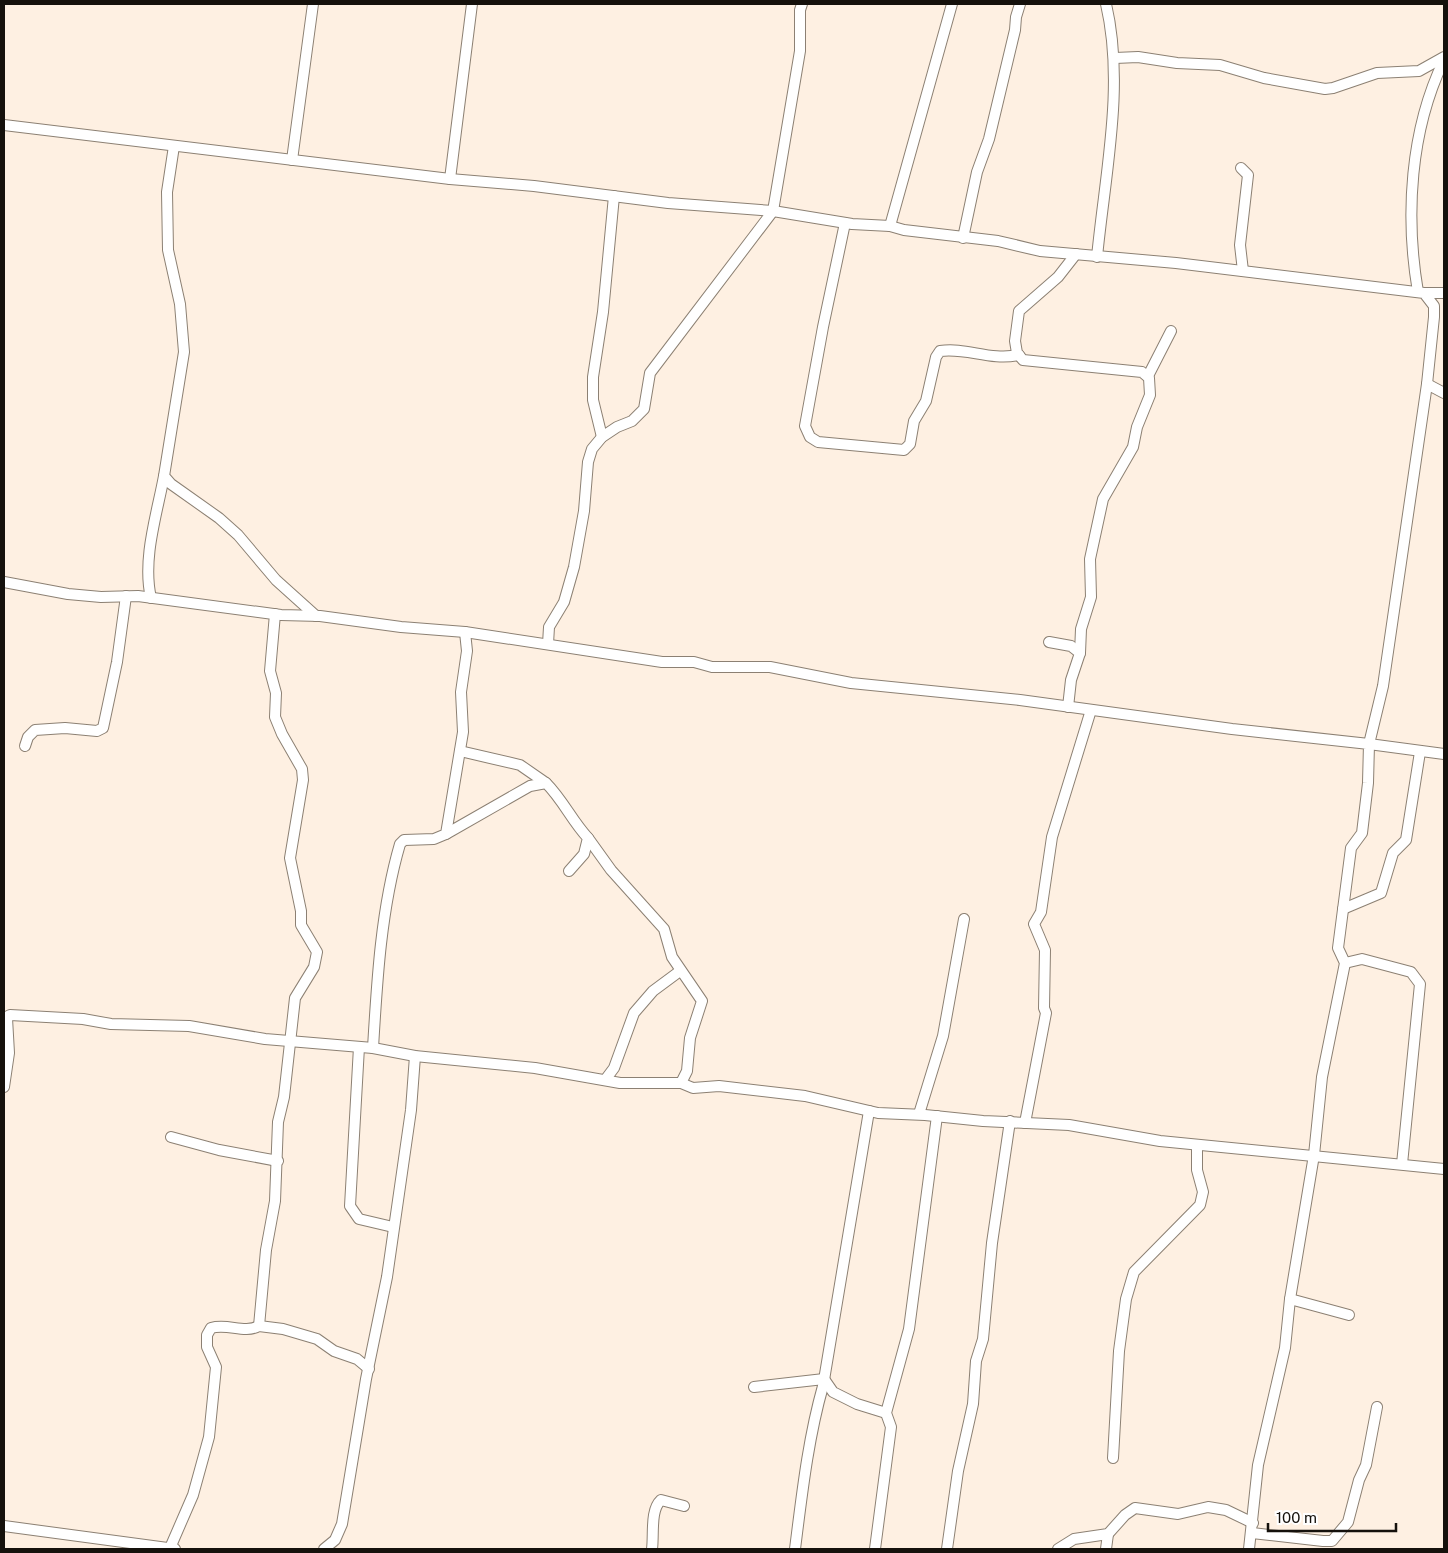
<svg xmlns="http://www.w3.org/2000/svg" width="1448" height="1553" font-family="'Public Sans',sans-serif">
<style>
.lines{fill:none;stroke-linecap:round;stroke-linejoin:round}
.street-casing{stroke:#8c8073;stroke-width:12}
.street{stroke:#fff;stroke-width:10}
</style>
<rect width="100%" height="100%" fill="#fef0e2"/>
<g class="lines">
<defs>
<g id="street">
<polyline points="1115,58 1138,57 1177,63 1220,65 1264,78 1325,89 1333,88 1377,73 1419,71 1444,57"/>
<polyline points="4,125 450,179 534,186 668,203 773,211 852,224 890,226 904,230 998,241 1040,251 1176,263 1424,293 1434,306 1434,317 1427,384 1383,686 1369,744 1444,754"/>
<polyline points="174,146 167,192 168,250 180,304 184,352 164,476 171,484 219,518 238,535 276,580 316,616"/>
<polyline points="292,160 313,4"/>
<polyline points="1241,168 1248,175 1240,245 1243,271"/>
<polyline points="450,179 472,4"/>
<path d="M845,223l-22,104 -18,99 5,11 8,5 86,8 6,-6 4,-23 12,-20 10,-44 4,-6c27,-4 49,10 79,4"/>
<polyline points="890,226 952,4"/>
<polyline points="963,238 977,172 989,139 1015,30 1016,17 1020,4"/>
<polyline points="1076,254 1058,277 1019,311 1015,341 1017,353 1023,360 1142,372 1149,378 1150,395 1137,427 1133,447 1103,499 1090,559 1091,597 1081,629 1080,653"/>
<path d="M1097,257c8,-83 28,-172 9,-253"/>
<path d="M1418,292c-13,-76 -8,-162 26,-232"/>
<polyline points="1424,293 1444,293"/>
<polyline points="1148,376 1171,331"/>
<polyline points="1427,384 1444,393"/>
<polyline points="602,437 593,400 593,377 603,312 614,196"/>
<polyline points="4,582 68,594 101,597 138,596 281,615 320,616 401,627 465,632 662,662 694,662 712,667 770,667 851,683 1020,700 1232,729 1369,744 1368,783 1362,833 1351,848 1338,948 1345,963 1322,1077 1314,1155 1290,1299 1285,1348 1258,1465 1249,1549"/>
<path d="M151,598c-9,-39 6,-84 13,-122"/>
<polyline points="1049,642 1071,646 1080,653 1071,680 1068,707"/>
<polyline points="548,644 549,627 564,602 574,567 584,511 588,462 592,449 602,437 617,427 632,421 644,409 650,373 773,211 800,51 800,10 802,4"/>
<polyline points="25,746 28,737 35,730 65,728 97,731 103,728 117,662 126,596"/>
<polyline points="460,751 520,765 546,783"/>
<path d="M446,834l84,-48 16,-3c17,17 26,38 42,55l-4,16 -15,17"/>
<polyline points="588,838 611,870 664,929 672,957 702,1001 690,1038 687,1071 681,1083"/>
<polyline points="1343,909 1381,893 1393,853 1406,840 1420,752"/>
<polyline points="1345,963 1362,959 1411,972 1420,984 1402,1164"/>
<polyline points="4,1018 10,1015 83,1019 111,1024 189,1026 265,1039 373,1048 415,1056 535,1068 620,1083 681,1083 693,1088 719,1086 805,1096 878,1113 925,1115 983,1121 1069,1125 1160,1141 1444,1169"/>
<polyline points="359,1047 350,1206 359,1219 393,1227"/>
<path d="M373,1048c4,-68 8,-139 27,-204l4,-4 30,-1 12,-5 17,-102 -2,-40 6,-41 -2,-19"/>
<polyline points="605,1080 614,1068 634,1013 653,991 680,971"/>
<polyline points="4,1087 9,1053 7,1018"/>
<polyline points="919,1114 943,1036 964,919"/>
<polyline points="1025,1123 1046,1013 1044,1008 1045,950 1034,924 1041,912 1052,837 1091,710"/>
<polyline points="171,1137 219,1150 278,1161"/>
<polyline points="1290,1299 1349,1315"/>
<polyline points="259,1326 266,1250 275,1201 278,1122 284,1097 295,998 314,967 317,952 301,925 301,911 290,858 303,780 302,769 282,734 275,717 276,693 270,671 275,614"/>
<polyline points="754,1387 824,1379 833,1392 857,1404 886,1413"/>
<polyline points="1113,1458 1119,1351 1126,1299 1134,1272 1200,1205 1203,1192 1197,1170 1197,1145"/>
<polyline points="4,1526 175,1549"/>
<polyline points="1252,1533 1323,1541 1332,1541 1348,1522 1359,1480 1366,1465 1377,1407"/>
<path d="M170,1548l23,-53 16,-58 7,-70 -9,-20v-12l4,-7c17,-5 33,6 48,-2l24,3 34,10 17,12 23,8 12,10"/>
<polyline points="324,1549 335,1540 342,1524 366,1379 387,1277 411,1110 415,1056"/>
<path d="M652,1549c2,-15 -2,-39 9,-49l23,6"/>
<path d="M795,1549c7,-55 13,-110 28,-163l46,-275"/>
<polyline points="875,1549 891,1427 886,1413 909,1329 937,1116"/>
<polyline points="947,1549 958,1471 973,1404 976,1361 983,1339 992,1243 1010,1121"/>
<polyline points="1058,1549 1074,1539 1108,1534 1125,1515 1135,1508 1178,1514 1208,1507 1226,1510 1253,1523"/>
<polyline points="1106,1549 1108,1534"/>
</g>
</defs>
<use href="#street" class="street-casing"/>
<use href="#street" class="street"/>
</g>
<rect width="1448" height="1553" fill="none" stroke="#15110c" stroke-width="10"/>
<path d="M1268 1523v8h128v-8" fill="none" stroke="#15110c" stroke-width="2.5"/>
<text x="1276" y="1523" font-size="15" fill="#15110c" stroke="#ffffff" stroke-width="4" paint-order="stroke">100 m</text>
</svg>
